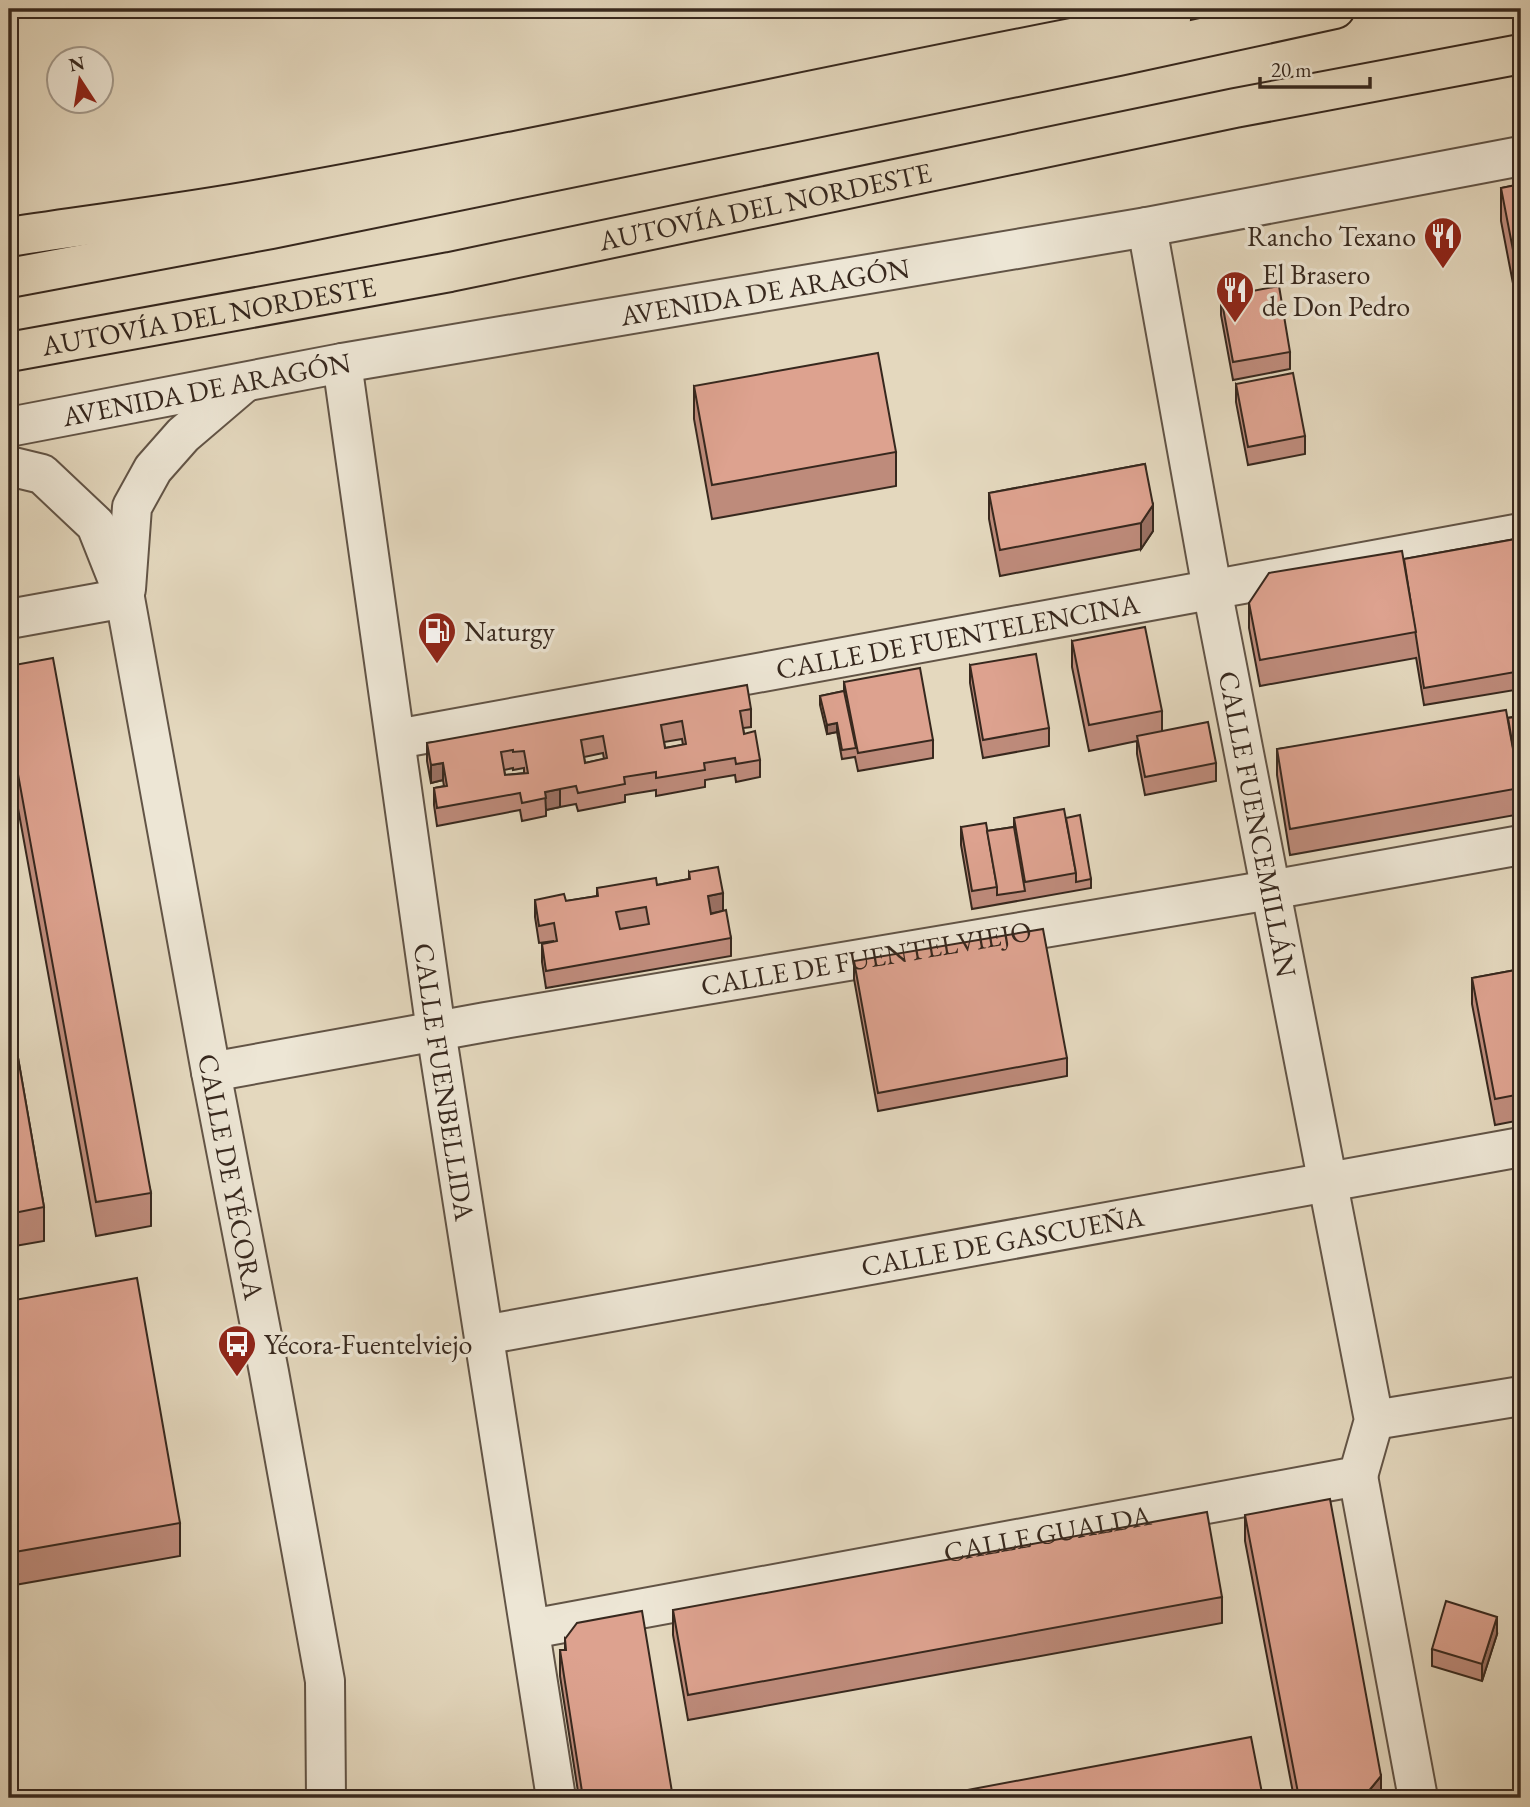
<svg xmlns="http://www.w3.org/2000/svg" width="1530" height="1807" font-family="'EB Garamond',serif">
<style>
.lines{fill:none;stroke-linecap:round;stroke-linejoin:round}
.minor-casing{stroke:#625446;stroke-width:42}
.highway-casing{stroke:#37281e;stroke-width:42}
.minor{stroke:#ede6d5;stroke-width:38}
.highway{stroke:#e4d8be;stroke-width:38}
.wall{fill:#be8b7b;stroke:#37281e;stroke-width:2;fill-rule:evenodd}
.shaded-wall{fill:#9b7164;stroke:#37281e;stroke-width:2}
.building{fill:#dda28f;stroke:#37281e;stroke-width:2;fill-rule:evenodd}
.labels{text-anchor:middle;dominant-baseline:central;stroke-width:7;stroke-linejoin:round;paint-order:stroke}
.street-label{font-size:28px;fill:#37281e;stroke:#ede6d5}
.poi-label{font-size:28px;fill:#37281e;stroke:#ede6d5;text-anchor:start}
</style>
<rect width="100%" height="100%" fill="#e4d8be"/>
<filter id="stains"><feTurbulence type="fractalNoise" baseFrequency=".00286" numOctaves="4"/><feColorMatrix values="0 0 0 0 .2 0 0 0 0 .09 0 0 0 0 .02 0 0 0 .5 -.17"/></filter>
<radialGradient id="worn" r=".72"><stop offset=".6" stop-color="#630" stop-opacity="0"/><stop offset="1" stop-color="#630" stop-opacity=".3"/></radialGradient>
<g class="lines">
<defs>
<g id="minor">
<path id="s1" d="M342,363l94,668 120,767"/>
<path id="s2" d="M9,427l333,-64 805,-136 374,-71"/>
<path id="s3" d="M9,466l33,8 54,51 29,73 86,474 58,300 56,309 1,117"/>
<polyline points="126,589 132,507 153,469 183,435 244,383"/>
<polyline points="9,619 125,598"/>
<path id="s4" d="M397,739l1124,-206"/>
<path id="s5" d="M211,1072l275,-50 784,-132 251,-45"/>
<path id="s6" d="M484,1335l1037,-188"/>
<polyline points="1374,1420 1521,1396"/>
<polyline points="1358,1476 1418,1798"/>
<path id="s7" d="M531,1629l827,-153 16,-56 -162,-831 -65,-362"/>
</g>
<g id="highway">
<path d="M9,237c84,-13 169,-23 252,-38 305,-54 606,-123 910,-180"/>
<polyline points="9,278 271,229 1119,56 1335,9"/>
<path id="s8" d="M9,352l441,-80 785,-164 286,-54"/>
</g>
</defs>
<use href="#minor" class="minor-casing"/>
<use href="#highway" class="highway-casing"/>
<use href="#minor" class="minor"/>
<use href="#highway" class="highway"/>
</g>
<g class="wall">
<polygon points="1521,184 1521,325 1501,221 1501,188"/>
<polygon points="1221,297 1290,352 1290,369 1233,380 1221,315"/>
<polygon points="1236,384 1305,436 1305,454 1248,465 1236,402"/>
<polygon points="694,386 896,452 896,486 712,519 694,419"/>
<polygon points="1145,464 1153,531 1141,549 1000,576 989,519 989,493"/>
<polygon points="1521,538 1521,689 1424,705 1416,657 1416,658 1260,686 1249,628 1249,603 1404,559"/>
<polygon points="1072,641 1162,711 1162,731 1216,763 1216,781 1145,795 1137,754 1137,741 1089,751 1072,667"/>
<polygon points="970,665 1049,728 1049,746 983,758 970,683"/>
<polygon points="9,666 151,1193 151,1226 96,1236 9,759"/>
<polygon points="844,682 933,740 933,758 858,771 855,757 842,759 837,732 827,734 820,705 820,696 844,691"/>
<path d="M751,709v18l-8,1 1,6 16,26v17l-24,5 -1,-7 -30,5v7l-49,9v-6l-31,5v7l-47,9 -2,-7 -16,3 -14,3v6l-24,5 -2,-11 -83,16 -3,-21v-17l10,-2 -1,-6 -12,3 -4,-22v-18zM682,739l1,6 -18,3 -1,-6zM603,753l1,6 -19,4 -1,-6zM513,768v2l11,-2v5l-19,2 -1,-5z"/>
<polygon points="1521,716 1521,814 1290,855 1277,775 1277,749"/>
<polygon points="1014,818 1066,818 1091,879 1091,888 972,909 961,845 961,827 987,831 1014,827"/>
<polygon points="689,872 723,911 731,938 731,956 546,988 542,962 542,944 554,941 539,943 535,917 535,900 566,901 597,896 597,888 657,885 689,879"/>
<polygon points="854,961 1067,1058 1067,1076 878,1111 854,979"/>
<polygon points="1521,969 1521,1120 1495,1125 1472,1004 1472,978"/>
<polygon points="9,1006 44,1207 44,1241 9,1247"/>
<polygon points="9,1301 180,1523 180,1556 9,1586"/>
<polygon points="1245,1515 1381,1798 1294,1798 1245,1541"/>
<polygon points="1222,1597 1222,1623 688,1720 673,1635 673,1610"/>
<polygon points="1497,1634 1482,1681 1432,1666 1432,1649"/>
<polygon points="565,1639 673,1798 579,1798 560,1676 560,1650 565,1650"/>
</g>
<g class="shaded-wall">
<polygon points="1153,505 1153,531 1141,549 1141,523"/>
<polygon points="837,723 837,732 827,734 827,725"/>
<polygon points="443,763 443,780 431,783 431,765"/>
<polygon points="560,789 560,807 546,810 545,792"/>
<polygon points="723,893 723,911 708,914 708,896"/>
<polygon points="1497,1617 1497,1634 1482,1681 1482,1664"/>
<polygon points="1381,1776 1381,1798 1363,1798"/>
</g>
<g class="building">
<polygon points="1521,184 1521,291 1501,188"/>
<polygon points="1279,286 1290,352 1233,362 1221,297"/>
<polygon points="878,353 896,452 712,485 694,386"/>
<polygon points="1293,373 1305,436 1248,447 1236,384"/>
<polygon points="1145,464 1153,505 1141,523 1000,550 989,493"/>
<polygon points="1521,538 1521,671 1424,688 1404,559"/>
<polygon points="1402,551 1416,632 1260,660 1249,603 1269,573"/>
<polygon points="1145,627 1162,711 1089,725 1072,641"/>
<polygon points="1036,654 1049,728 983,740 970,665"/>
<polygon points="53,658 151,1193 96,1202 9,725 9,666"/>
<polygon points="920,668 933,740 858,753 844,682"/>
<path d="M747,685l4,24 -11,2 4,23 11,-3 5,29 -24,4 -1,-6 -31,5 1,7 -49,8v-6l-32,5 1,7 -47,9 -2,-7 -16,3 -15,3 1,6 -24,5 -2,-10 -83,15 -3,-20 13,-2 -4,-23 -12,2 -4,-22zM682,721l4,23 -21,4 -4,-23zM603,736l4,22 -22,5 -4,-23zM513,750v2l11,-1 4,22 -23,2 -4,-23z"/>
<polygon points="844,691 856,748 842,750 837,723 827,725 820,696"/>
<polygon points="1506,710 1520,788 1290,829 1277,749"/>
<polygon points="1521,716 1521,796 1520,796 1520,788 1508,718"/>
<polygon points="1208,722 1216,763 1145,777 1137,736"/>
<polygon points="1064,809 1076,873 1025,882 1014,818"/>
<polygon points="1080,815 1091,879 1076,882 1076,873 1066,818"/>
<polygon points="986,823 997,887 972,891 961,827"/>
<polygon points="1014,827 1025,891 997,895 997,887 987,831"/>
<path d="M718,867l5,26 -15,3 3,18 15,-4 5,28 -185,33 -4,-27 15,-3 -3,-18 -15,3 -4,-26 29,-6 2,7 32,-5 -1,-8 59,-10 1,7 16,-3 17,-3 -1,-7zM646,907l3,17 -29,5 -4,-17z"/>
<polygon points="1043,929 1067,1058 878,1093 854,961"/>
<polygon points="1521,969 1521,1094 1495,1099 1472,978"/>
<polygon points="9,1006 44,1207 9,1214"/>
<polygon points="137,1278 180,1523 9,1553 9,1301"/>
<polygon points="1330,1499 1381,1776 1363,1798 1299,1798 1245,1515"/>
<polygon points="1207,1512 1222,1597 688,1695 673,1610"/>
<polygon points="1446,1601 1497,1617 1482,1664 1432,1649"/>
<polygon points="642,1611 673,1798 583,1798 560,1650 566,1650 565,1639 577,1623"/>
<polygon points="1251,1737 1263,1798 925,1798"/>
</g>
<defs>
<symbol id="restaurant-pin" viewBox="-11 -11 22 30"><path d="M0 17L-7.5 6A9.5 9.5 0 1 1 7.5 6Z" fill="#8f2418" stroke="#ede6d5"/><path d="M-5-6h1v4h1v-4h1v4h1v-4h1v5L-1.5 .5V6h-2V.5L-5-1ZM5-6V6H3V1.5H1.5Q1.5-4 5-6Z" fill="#fff"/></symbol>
<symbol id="fuel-pin" viewBox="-11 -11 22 30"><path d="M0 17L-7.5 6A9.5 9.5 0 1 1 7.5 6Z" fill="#8f2418" stroke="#ede6d5"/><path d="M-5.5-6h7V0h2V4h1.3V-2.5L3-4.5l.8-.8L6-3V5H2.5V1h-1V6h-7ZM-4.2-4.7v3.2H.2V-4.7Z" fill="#fff"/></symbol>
<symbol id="bus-pin" viewBox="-11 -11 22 30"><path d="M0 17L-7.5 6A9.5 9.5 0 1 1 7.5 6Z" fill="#8f2418" stroke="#ede6d5"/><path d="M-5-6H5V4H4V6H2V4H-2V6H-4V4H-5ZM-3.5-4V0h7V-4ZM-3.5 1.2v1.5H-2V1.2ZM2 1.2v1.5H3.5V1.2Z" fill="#fff"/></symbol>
</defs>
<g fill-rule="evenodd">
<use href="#restaurant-pin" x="1421" y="214" width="44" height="60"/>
<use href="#restaurant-pin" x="1213" y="268" width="44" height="60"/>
<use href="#fuel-pin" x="415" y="609" width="44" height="60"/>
<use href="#bus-pin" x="215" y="1322" width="44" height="60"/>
</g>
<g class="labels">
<g class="street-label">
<text stroke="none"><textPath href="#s8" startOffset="770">AUTOVÍA DEL NORDESTE</textPath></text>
<text stroke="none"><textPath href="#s2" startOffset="768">AVENIDA DE ARAGÓN</textPath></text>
<text stroke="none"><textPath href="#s8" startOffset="203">AUTOVÍA DEL NORDESTE</textPath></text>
<text stroke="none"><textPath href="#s2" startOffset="201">AVENIDA DE ARAGÓN</textPath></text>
<text stroke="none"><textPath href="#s4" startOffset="570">CALLE DE FUENTELENCINA</textPath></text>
<text transform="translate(1258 824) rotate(79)">CALLE FUENCEMILLÁN</text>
<text stroke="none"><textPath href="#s5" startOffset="665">CALLE DE FUENTELVIEJO</textPath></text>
<text stroke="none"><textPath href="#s1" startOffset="726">CALLE FUENBELLIDA</textPath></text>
<text stroke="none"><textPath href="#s3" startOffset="775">CALLE DE YÉCORA</textPath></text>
<text stroke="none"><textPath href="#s6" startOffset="527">CALLE DE GASCUEÑA</textPath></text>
<text stroke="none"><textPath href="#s7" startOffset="525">CALLE GUALDA</textPath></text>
</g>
<g class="poi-label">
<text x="1416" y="236" text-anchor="end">Rancho Texano</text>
<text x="1262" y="274">El Brasero<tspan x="1262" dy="32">de Don Pedro</tspan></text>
<text x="464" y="631">Naturgy</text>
<text x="264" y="1344">Yécora-Fuentelviejo</text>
</g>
</g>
<rect width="1530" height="1807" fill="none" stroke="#e4d8be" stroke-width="35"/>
<rect x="10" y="10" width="1509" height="1786" fill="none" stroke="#37281e" stroke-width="3.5"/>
<rect x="18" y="18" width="1495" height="1772" fill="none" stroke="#37281e" stroke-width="2"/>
<g transform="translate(80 80) rotate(348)"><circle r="33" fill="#ede6d5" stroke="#a49a8c" stroke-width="2"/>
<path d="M0-5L12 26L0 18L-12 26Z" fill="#8f2418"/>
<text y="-10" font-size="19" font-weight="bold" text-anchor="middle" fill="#37281e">N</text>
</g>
<path d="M1260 77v10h110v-10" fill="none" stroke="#37281e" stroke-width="3.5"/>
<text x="1271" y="77" font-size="21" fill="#37281e" stroke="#ede6d5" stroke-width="5" paint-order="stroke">20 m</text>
<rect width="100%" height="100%" filter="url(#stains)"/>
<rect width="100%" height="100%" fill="url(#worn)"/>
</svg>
